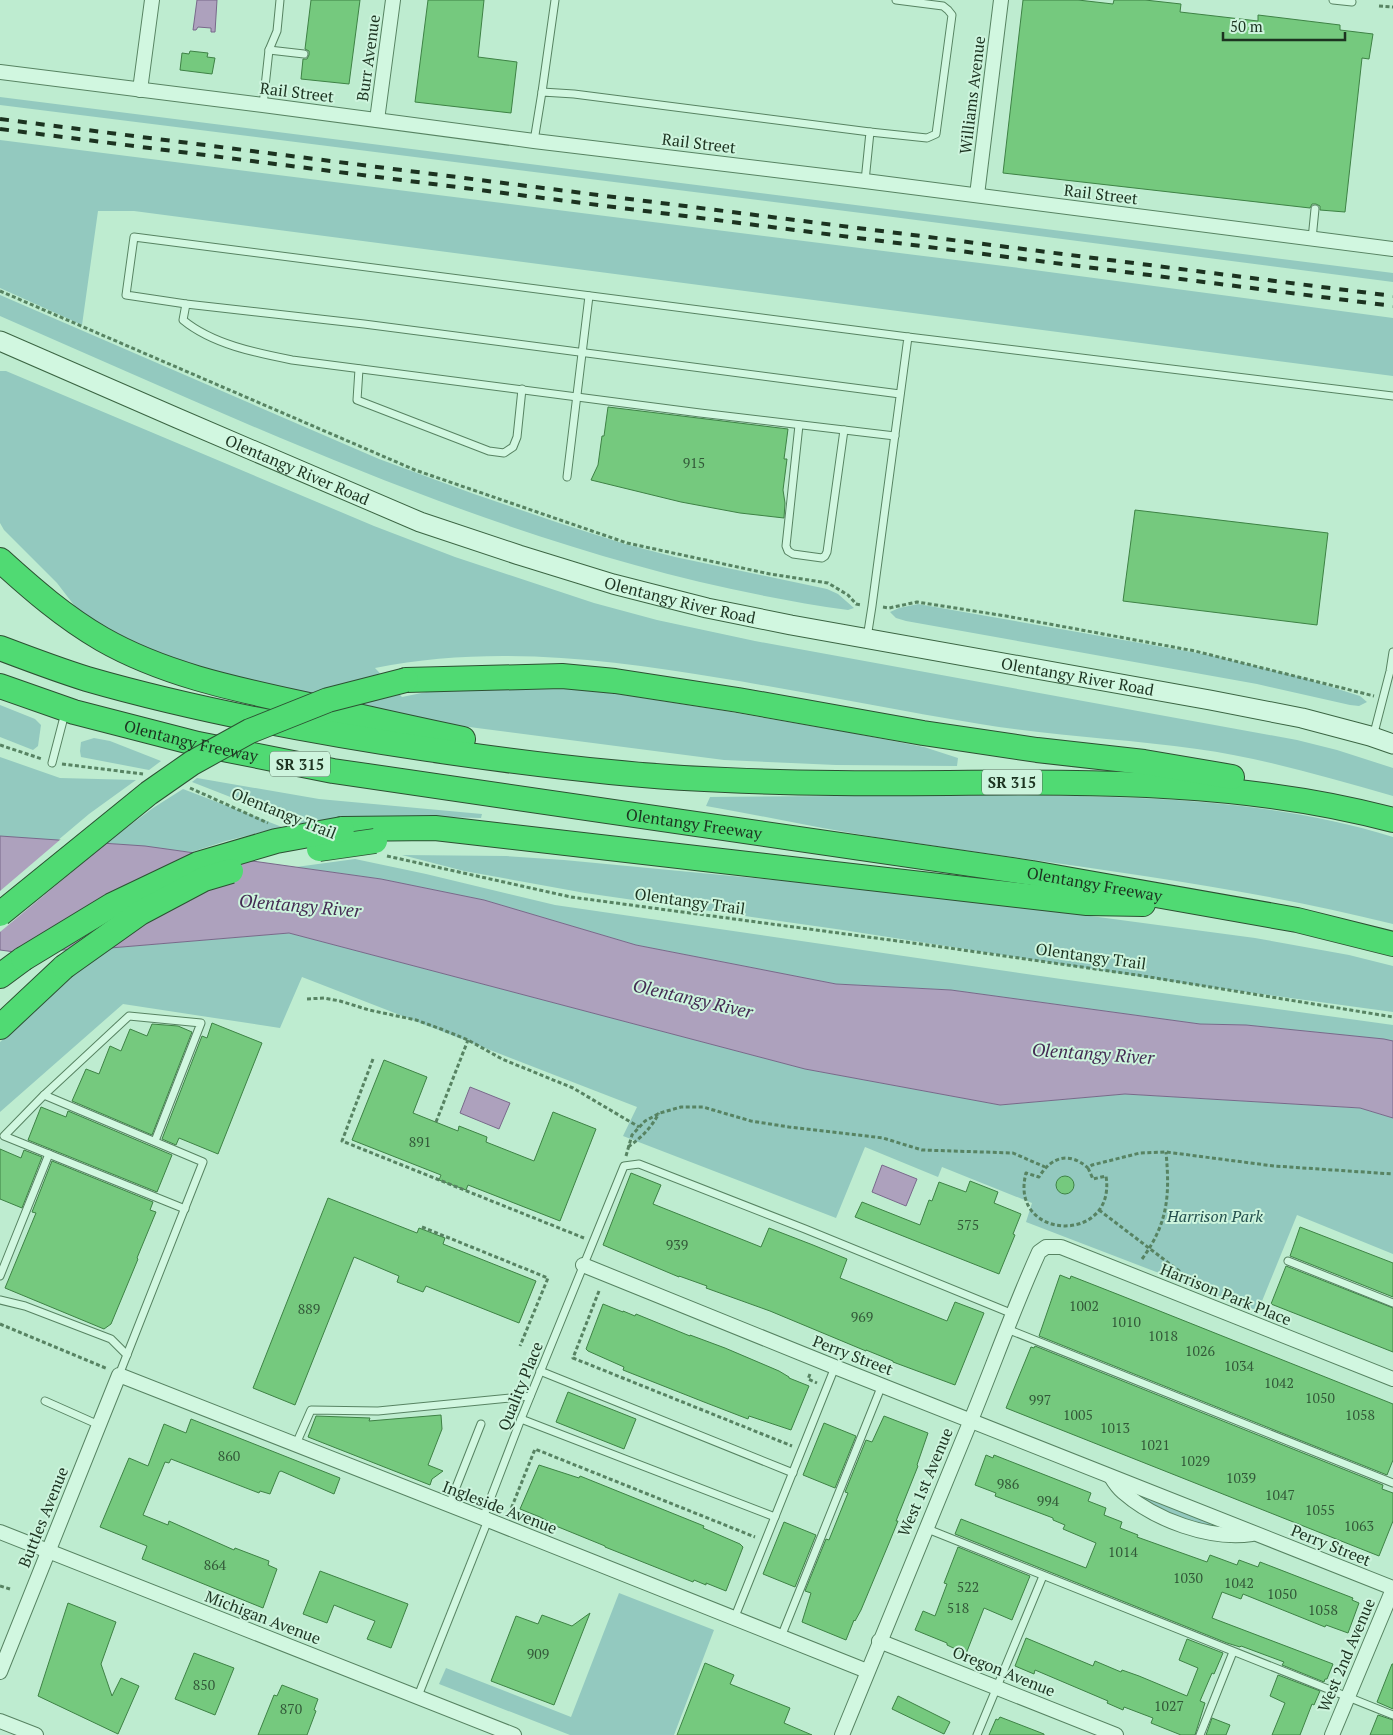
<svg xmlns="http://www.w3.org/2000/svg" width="1393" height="1735" font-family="'PT Serif',serif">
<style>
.green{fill:#93c9bf}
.water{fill:#ada1bd;stroke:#78698a}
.pier{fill:#beecd0}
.building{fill:#75c97e;stroke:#3e8245}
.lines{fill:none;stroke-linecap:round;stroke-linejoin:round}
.service-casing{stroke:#578362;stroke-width:9}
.minor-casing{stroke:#578362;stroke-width:16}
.secondary-casing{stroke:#3b6543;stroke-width:21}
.motorway-casing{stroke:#2c5132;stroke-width:26}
.path{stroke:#578362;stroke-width:3;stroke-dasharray:4 2.5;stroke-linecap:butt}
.service{stroke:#d1f7e0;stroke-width:7}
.minor{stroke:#d1f7e0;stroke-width:14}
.secondary{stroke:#d1f7e0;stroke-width:19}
.motorway{stroke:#50da73;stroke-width:24}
.rail{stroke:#1c3320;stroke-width:4;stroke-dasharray:9 9;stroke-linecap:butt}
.motorway-bridge-casing{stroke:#2c5132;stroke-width:26;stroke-linecap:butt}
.motorway-bridge{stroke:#50da73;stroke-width:24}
.labels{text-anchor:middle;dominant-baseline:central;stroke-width:4;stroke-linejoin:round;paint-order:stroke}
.number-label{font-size:14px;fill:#325838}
.shield{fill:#cdf4dd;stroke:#516d59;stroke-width:1}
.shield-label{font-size:15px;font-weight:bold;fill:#1c3320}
.street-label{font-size:16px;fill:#1c3320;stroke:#cdf4dd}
.park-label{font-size:16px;font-style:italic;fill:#234f4d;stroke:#cdf4dd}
.water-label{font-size:18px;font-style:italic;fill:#442b53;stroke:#cdf4dd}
</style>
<rect width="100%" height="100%" fill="#beecd0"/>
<g class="green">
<polygon points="0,97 1393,273 1393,282 893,217 0,105"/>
<polygon points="0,140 1019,268 1393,318 1393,376 134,211 98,211 82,325 0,288"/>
<path d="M0,295l379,164 95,35 85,29 66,21 50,13 152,32 11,5 16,14 -6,2c-299,-42 -574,-175 -848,-294z"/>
<path d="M0,371h6l368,155 81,31 139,46 63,17 98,21 542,99 40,10 56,18v28c-64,-18 -130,-38 -196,-47 -72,-10 -145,-13 -217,-25 -86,-14 -173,-32 -260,-46 -114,-19 -230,-33 -345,-10l27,29 39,-8 112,-2 65,7 101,16 133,23 72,14 34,11 -1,8 -121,-1 -112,-5 -309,-40 -157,-32 -100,-35 -62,-30 -19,-14 -20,-26 -53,-53 -4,-7z"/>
<polygon points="918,604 1209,655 1303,678 1360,696 1367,702 1359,706 1350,705 1257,684 906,621 896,618 890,612 899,608"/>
<polygon points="0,705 35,719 41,725 38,746 33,750 0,737"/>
<polygon points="94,738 110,741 161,761 149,770 81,757 80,751 81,742"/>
<polygon points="0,757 60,778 136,780 89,814 57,841 0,836"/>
<polygon points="197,778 319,799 482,814 481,818 406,816 340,818 299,824 192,782"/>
<polygon points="183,789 282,827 226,841 192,852 106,843 153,808"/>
<path d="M983,795c137,1 278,1 410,42v87c-168,-42 -341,-60 -512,-86 -59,-9 -117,-22 -175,-32l4,-9z"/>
<polygon points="402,855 506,856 564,860 934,895 1255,938 1349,955 1393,966 1393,1012 1196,985 843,930 585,893 464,871"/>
<polygon points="355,859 426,874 555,905 1061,979 1393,1025 1393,1041 1246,1025 1200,1024 951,990 836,984 636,945 484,900 381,879 296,867"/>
<polygon points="289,933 805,1069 1000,1105 1125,1094 1360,1108 1393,1118 1393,1254 1297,1215 1258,1311 1026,1222 1032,1203 942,1167 938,1177 865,1147 836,1218 623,1136 637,1107 302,977 280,1028 123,1004 0,1112 0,1042 81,969 110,948"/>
<polygon points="1110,1477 1255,1534 1164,1519"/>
<polygon points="619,1593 714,1630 674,1735 570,1735 439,1684 446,1668 571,1717"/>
</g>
<g class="water">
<polygon points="197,0 217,0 215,32 211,32 211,28 198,27 196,30 193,30"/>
<polygon points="0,836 145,846 381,879 484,900 636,945 836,984 951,990 1200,1024 1246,1025 1384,1039 1393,1041 1393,1118 1360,1108 1125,1094 1000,1105 805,1069 289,933 110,948 15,952 0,950"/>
<polygon points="470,1087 510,1103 499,1129 460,1113"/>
<polygon points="882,1165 917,1179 906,1206 872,1192"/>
</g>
<polygon class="pier" points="61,839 109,841 0,932 0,891"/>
<g class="building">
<polygon points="311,0 360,0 349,84 301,79 303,59 307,59 309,55 309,51 305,49"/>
<polygon points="428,0 484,0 478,57 517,62 511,113 415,102"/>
<polygon points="1023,0 1078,0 1113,4 1114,0 1145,0 1181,4 1180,12 1258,21 1258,15 1340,25 1340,30 1373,34 1369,59 1362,58 1345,212 1320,210 1320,206 1316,204 1312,204 1310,208 1003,173"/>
<polygon points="190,51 208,53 207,57 215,58 212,74 180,70 182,53 189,54"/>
<polygon points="608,407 788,429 784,459 787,459 783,490 785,503 784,518 740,513 681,502 591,480 598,465 602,436 604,436"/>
<polygon points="1135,510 1328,533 1317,625 1123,601"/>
<polygon points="212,1023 262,1043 218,1154 179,1138 176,1145 162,1139 202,1036 207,1038"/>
<polygon points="152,1024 178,1026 192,1032 152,1135 72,1101 86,1069 99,1074 110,1046 121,1051 130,1029 147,1036"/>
<polygon points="384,1060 427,1077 413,1113 458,1131 459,1126 487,1137 486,1142 534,1161 553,1112 596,1129 560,1221 468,1185 466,1190 439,1180 441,1175 352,1140"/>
<polygon points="41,1107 66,1117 68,1111 172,1155 157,1192 28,1140"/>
<polygon points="0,1149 21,1158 24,1150 42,1157 22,1208 0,1199"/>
<polygon points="52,1161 153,1202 150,1210 156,1212 137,1258 138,1259 111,1324 104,1329 5,1288 36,1213 32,1212"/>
<polygon points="631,1173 661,1185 653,1204 761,1247 769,1228 813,1245 847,1259 840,1278 947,1321 955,1302 984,1313 955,1385 893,1362 893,1361 866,1350 866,1351 770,1311 706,1288 707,1286 679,1276 679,1277 603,1245"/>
<circle cx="1065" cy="1185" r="9"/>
<polygon points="970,1181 998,1192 994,1203 1021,1214 1013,1234 1015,1235 999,1274 855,1217 862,1202 920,1225 929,1200 932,1201 939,1182 966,1192"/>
<polygon points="328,1198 417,1233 419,1228 445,1238 443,1244 536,1281 519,1323 426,1286 423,1292 397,1282 399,1276 354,1257 295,1405 253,1388"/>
<polygon points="1300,1227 1393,1263 1393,1297 1290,1256"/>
<polygon points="1286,1266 1393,1308 1393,1352 1271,1304"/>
<polygon points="1060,1275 1070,1279 1071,1276 1122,1296 1393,1404 1393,1460 1387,1475 1039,1336"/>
<polygon points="603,1304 623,1312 623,1311 635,1316 636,1314 690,1336 690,1335 725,1348 779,1371 789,1377 789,1378 809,1386 791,1430 749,1416 748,1419 704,1402 623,1370 624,1367 588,1351 586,1349"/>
<polygon points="1035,1346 1383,1485 1382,1489 1393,1493 1393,1521 1379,1556 1006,1408 1031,1347 1034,1348"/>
<polygon points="568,1392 636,1419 624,1449 556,1422"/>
<polygon points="441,1415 442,1429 428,1465 443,1471 432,1479 430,1485 308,1437 316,1416 370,1418 369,1421"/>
<polygon points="884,1416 928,1433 917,1465 918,1466 896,1521 898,1521 889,1543 861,1610 855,1621 854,1620 846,1640 802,1622 811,1593 805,1591 826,1539 829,1540 848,1493 845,1492 866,1440 872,1442 873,1440"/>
<polygon points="191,1419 340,1478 334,1494 281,1471 279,1472 270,1494 260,1491 259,1493 171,1459 169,1463 165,1462 143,1515 168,1525 169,1521 234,1550 235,1548 269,1561 268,1565 277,1569 263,1608 142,1559 147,1546 100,1527 129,1458 148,1466 164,1424 186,1433"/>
<polygon points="824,1423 856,1436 835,1488 803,1475"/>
<polygon points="986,1455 993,1458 994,1455 1091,1493 1088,1501 1106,1508 1104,1515 1122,1522 1120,1528 1138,1535 1137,1537 1207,1562 1210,1555 1237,1565 1239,1560 1258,1567 1260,1562 1353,1598 1352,1600 1359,1603 1348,1633 1326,1625 1325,1627 1243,1594 1241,1599 1222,1592 1212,1618 1333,1664 1327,1679 1325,1679 1324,1682 1282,1665 1284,1662 1241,1646 1240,1647 1227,1643 955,1534 961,1519 1086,1568 1096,1543 1063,1529 1065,1525 1053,1520 1053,1518 995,1496 996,1493 975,1485"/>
<polygon points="539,1465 579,1478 580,1476 704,1526 703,1528 740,1544 743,1547 726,1591 706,1583 706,1585 694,1580 693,1582 605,1547 605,1546 551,1524 551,1523 540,1517 520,1509"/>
<polygon points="784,1522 816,1535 795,1587 763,1574"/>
<polygon points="958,1547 1030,1576 1012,1620 984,1608 966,1654 947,1645 947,1643 915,1630 923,1611 935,1616 947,1584 944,1583"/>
<polygon points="320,1571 408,1604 391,1648 367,1639 375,1621 354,1613 334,1605 327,1623 303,1614"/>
<polygon points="68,1603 116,1622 101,1664 112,1696 121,1678 139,1686 118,1734 38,1696"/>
<polygon points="590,1613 554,1705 491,1681 516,1616 538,1624 542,1615 572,1626"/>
<polygon points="1026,1638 1093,1666 1095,1661 1121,1672 1122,1670 1139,1676 1187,1696 1198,1668 1179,1660 1187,1639 1223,1653 1214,1674 1212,1673 1200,1701 1205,1703 1195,1735 1181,1735 1151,1723 1153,1718 1124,1707 1123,1710 1107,1703 1108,1701 1035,1670 1034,1674 1015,1666"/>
<polygon points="194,1653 234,1668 215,1715 175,1699"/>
<polygon points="705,1663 734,1675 730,1684 790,1708 784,1723 812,1735 677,1735"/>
<polygon points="1392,1664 1393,1664 1393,1709 1377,1702"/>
<polygon points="1278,1675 1320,1691 1314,1705 1312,1704 1300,1735 1272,1735 1285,1703 1270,1696"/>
<polygon points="282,1685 318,1699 314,1710 316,1711 307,1735 258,1735 274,1695 277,1696"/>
<polygon points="898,1696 950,1722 944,1734 892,1709"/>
<polygon points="1378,1715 1393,1720 1393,1735 1370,1735"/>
<polygon points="1000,1717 1044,1734 1044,1735 989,1735 996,1719 998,1720"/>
<polygon points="1212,1718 1230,1725 1226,1735 1206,1735"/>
</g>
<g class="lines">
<defs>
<g id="service">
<polyline points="1333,0 1352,2"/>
<polyline points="269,50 304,54"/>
<polyline points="542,92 555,0"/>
<polyline points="263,105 269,50 277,31 280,0"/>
<polyline points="870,132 927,138 936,134 952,15 948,10 943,6 896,0"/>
<polyline points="534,141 542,92 574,94 870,132 865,181"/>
<polyline points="1312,239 1315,209"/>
<path d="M186,304l-3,16c29,24 73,33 109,40l408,53 195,23"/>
<polyline points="908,337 1393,396"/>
<polyline points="359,369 357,400 489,451 504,453 513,447 517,437 522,389"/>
<polyline points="799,425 786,546 788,551 793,554 822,558 825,556 827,552 844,430"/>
<polyline points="567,477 589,296"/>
<polyline points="867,638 872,606 908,337 134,237 126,295 186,304 364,324 900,394"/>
<polyline points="1373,737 1390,671 1393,652"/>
<polyline points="52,763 65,713"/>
<polyline points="44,1095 4,1136 185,1209"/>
<polyline points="1288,1261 1393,1303"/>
<polyline points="0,1276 49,1154"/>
<polyline points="0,1300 25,1306 111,1339 127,1355"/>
<polyline points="1007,1329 1393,1483"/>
<polyline points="540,1371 793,1473"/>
<polyline points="119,1375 203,1162 44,1095 129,1016 201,1023 155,1141"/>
<polyline points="45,1401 99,1425"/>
<polyline points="521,1419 775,1517"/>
<polyline points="296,1444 311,1410 378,1411 530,1396"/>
<polyline points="449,1505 481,1424"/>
<polyline points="483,1518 521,1419 624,1166 639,1164 805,1229 1013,1314"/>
<polyline points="925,1528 1393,1715"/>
<polyline points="734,1619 835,1367"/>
<polyline points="781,1637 882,1385"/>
<polyline points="418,1696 488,1520"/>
<polyline points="977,1735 1043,1576"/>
<polyline points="1200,1735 1233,1652"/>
</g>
<g id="minor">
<polyline points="0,72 263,105 534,141 865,181 1393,249"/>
<polyline points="140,90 152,0"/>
<polyline points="377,120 393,0"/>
<polyline points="977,195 1001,0"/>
<polyline points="583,1265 835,1367 1393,1588"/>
<path d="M1111,1477c3,5 7,11 12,15 32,28 86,48 129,42"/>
<polyline points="0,1532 514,1735"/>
<polyline points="879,1641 1116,1735"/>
<polyline points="0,1672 119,1375 488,1520 867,1671"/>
<polyline points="0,1721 36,1735"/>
<path d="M842,1735c42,-105 85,-210 129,-315 23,-56 43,-113 68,-168l7,-5h15l332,132"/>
<polyline points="1332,1735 1393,1589"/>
</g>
<g id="secondary">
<path id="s1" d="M0,341l177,77 243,104 99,33 94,29 94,24 84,17 419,75 92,18 68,18 23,8"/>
</g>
<g id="motorway">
<path d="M0,560c32,29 64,57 102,79 61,35 133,50 202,65 53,12 106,24 159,35"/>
<path d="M0,648c29,11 58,22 87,31 111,32 226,53 340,70 61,9 122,17 183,23 75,8 151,10 226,11 186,2 375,-12 557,37"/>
<polyline points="406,680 562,676 615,681 738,700 923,733 1037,750 1144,762 1232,777"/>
<path id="s2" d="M0,686l74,26 124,32 135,27 699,102 265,47 96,24"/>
<polyline points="342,829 435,828 1087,903 1143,904"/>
<polyline points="0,976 23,959"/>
<polyline points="0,1027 64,967"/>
</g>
</defs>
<use href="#service" class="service-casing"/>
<use href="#minor" class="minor-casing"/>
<use href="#secondary" class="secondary-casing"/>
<use href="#motorway" class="motorway-casing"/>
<g class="path">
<polyline points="1379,6 1393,7"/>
<polyline points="0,291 415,470 627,543 770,574 828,583 848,595 856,604 862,605"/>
<polyline points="883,607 889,608 917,602 1006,616 1195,651 1374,696"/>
<polyline points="0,745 42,759"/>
<polyline points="62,764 143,774"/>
<polyline points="190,788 268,823"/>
<polyline points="387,856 571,897 935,946 1137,975 1393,1017"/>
<polyline points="307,999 324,998 340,1001 369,1010 416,1020 441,1029 468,1040 502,1059 573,1088 639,1127"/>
<polyline points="373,1059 342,1141 584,1238"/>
<polyline points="436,1122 468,1040"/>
<path d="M628,1147c14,-10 23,-19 31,-34"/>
<polyline points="626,1156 632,1135 645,1121 660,1113 681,1107 703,1107 751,1121 789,1127 883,1138 922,1150 1013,1153 1045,1167"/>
<path d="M1088,1168l5,11 13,-3c11,69 -98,65 -80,-3l13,4c12,-20 30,-26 49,-9l4,-3 48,-12 26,-1 108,14 119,8"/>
<polyline points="1099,1210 1187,1277"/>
<polyline points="422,1227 548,1278 520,1346"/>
<path d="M1142,1259c26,-36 28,-63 24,-107"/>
<polyline points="599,1291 573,1358 792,1446"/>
<polyline points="0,1324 108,1369"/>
<polyline points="810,1374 808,1379 817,1383"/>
<polyline points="509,1514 535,1449 755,1537"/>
<polyline points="0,1586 10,1589"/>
</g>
<use href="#service" class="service"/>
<use href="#minor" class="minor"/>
<use href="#secondary" class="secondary"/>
<use href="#motorway" class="motorway"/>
<g class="rail">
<polyline points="0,119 1393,296"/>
<polyline points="0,129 1393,306"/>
</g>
<defs>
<g id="motorway-bridge">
<polyline points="319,849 375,841"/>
<polyline points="0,914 149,793 192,763 250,731 328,700 406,680"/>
<polyline points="23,959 112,905 198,864 276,841 342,829"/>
<polyline points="64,967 140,913 204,879 231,871"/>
</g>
</defs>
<use href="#motorway-bridge" class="motorway-bridge-casing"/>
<use href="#motorway-bridge" class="motorway-bridge"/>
</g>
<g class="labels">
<g class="number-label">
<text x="694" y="462">915</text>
<text x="420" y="1141">891</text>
<text x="968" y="1224">575</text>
<text x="677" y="1244">939</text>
<text x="1084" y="1305">1002</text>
<text x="309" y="1308">889</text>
<text x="862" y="1316">969</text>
<text x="1126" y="1321">1010</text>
<text x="1163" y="1335">1018</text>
<text x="1200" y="1350">1026</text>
<text x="1239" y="1365">1034</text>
<text x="1279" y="1382">1042</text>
<text x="1320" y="1397">1050</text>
<text x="1040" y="1399">997</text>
<text x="1078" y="1414">1005</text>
<text x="1360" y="1414">1058</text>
<text x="1115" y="1427">1013</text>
<text x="1155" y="1444">1021</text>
<text x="229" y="1455">860</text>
<text x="1195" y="1460">1029</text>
<text x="1241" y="1477">1039</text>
<text x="1008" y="1483">986</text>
<text x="1280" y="1494">1047</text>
<text x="1048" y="1500">994</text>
<text x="1320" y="1509">1055</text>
<text x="1359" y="1525">1063</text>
<text x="1123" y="1551">1014</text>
<text x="215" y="1564">864</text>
<text x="1188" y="1577">1030</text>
<text x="1239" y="1582">1042</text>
<text x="968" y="1586">522</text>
<text x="1282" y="1593">1050</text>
<text x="958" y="1607">518</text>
<text x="1323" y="1609">1058</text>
<text x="538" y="1653">909</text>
<text x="204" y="1684">850</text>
<text x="1169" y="1705">1027</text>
<text x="291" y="1708">870</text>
</g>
<g class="shield">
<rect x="270" y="751.5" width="60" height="25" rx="4"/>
<rect x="982" y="769.5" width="60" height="25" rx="4"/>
</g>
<g class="shield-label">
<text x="300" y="764">SR 315</text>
<text x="1012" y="782">SR 315</text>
</g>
<g class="street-label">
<text transform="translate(368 58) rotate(-82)">Burr Avenue</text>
<text transform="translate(297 92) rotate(7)">Rail Street</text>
<text transform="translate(972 95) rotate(-83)">Williams Avenue</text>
<text transform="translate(699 143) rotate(7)">Rail Street</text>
<text transform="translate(1101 194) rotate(7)">Rail Street</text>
<text stroke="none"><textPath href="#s1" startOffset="324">Olentangy River Road</textPath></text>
<text stroke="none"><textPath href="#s1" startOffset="729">Olentangy River Road</textPath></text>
<text stroke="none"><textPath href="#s1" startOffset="1134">Olentangy River Road</textPath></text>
<text stroke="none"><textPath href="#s2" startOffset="199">Olentangy Freeway</textPath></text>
<text transform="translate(284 813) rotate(22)">Olentangy Trail</text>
<text stroke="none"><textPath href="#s2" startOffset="709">Olentangy Freeway</textPath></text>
<text stroke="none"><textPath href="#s2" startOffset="1114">Olentangy Freeway</textPath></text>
<text transform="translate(690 901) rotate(8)">Olentangy Trail</text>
<text transform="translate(1091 956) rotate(8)">Olentangy Trail</text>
<text transform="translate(1226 1294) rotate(22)">Harrison Park Place</text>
<text transform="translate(853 1355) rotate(21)">Perry Street</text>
<text transform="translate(520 1386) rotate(-68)">Quality Place</text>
<text transform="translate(925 1482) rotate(-67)">West 1st Avenue</text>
<text transform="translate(500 1507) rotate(21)">Ingleside Avenue</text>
<text transform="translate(43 1517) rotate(-68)">Buttles Avenue</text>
<text transform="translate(1331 1545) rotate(22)">Perry Street</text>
<text transform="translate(263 1617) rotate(21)">Michigan Avenue</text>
<text transform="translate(1346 1655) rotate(-67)">West 2nd Avenue</text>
<text transform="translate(1004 1671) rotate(22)">Oregon Avenue</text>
</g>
<g class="park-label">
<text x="1215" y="1216">Harrison Park</text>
</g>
<g class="water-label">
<text transform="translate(300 905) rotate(5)">Olentangy River</text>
<text transform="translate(693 998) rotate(13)">Olentangy River</text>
<text transform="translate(1093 1053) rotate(4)">Olentangy River</text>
</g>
</g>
<path d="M1223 32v8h122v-8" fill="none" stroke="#1c3320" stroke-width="2.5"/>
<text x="1230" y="32" font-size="15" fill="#1c3320" stroke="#cdf4dd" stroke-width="4" paint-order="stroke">50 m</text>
</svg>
